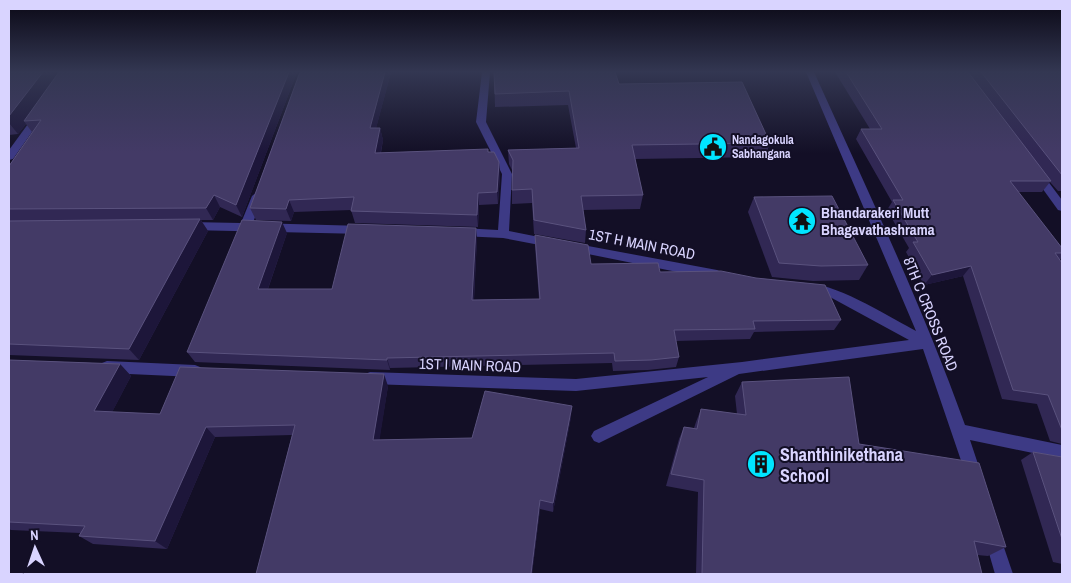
<svg xmlns="http://www.w3.org/2000/svg" width="1071" height="583" font-family="'Archivo Narrow',sans-serif">
<style>
.lines{fill:none;stroke-linecap:round;stroke-linejoin:round}
.minor{fill:#3d3a85;fill-rule:evenodd}
.wall{fill:#312854}
.shaded-wall{fill:#1d163a}
.building{fill:#433a66;stroke:#5a527e}
.labels{text-anchor:middle;dominant-baseline:central;stroke-width:4;stroke-linejoin:round;paint-order:stroke}
.far-poi-label{font-size:12px;font-weight:bold;fill:#d9d4ff;stroke:#130f26;text-anchor:start}
.poi-label{font-size:15px;font-weight:bold;fill:#d9d4ff;stroke:#130f26;text-anchor:start}
.street-label{font-size:15px;fill:#d9d4ff;stroke:#130f26}
.near-poi-label{font-size:18px;font-weight:bold;fill:#d9d4ff;stroke:#130f26;text-anchor:start}
</style>
<rect width="100%" height="100%" fill="#130f26"/>
<g class="lines">
<g class="minor">
<polygon points="482,72 490,72 486,122 512,174 509,231 554,240 556,243 554,246 550,247 503,238 461,236 455,232 461,228 498,230 502,174 476,122"/>
<path d="M806,72h8c53,117 108,233 151,353l97,20v14l-92,-19 12,36 -2,5 -6,3 -6,-3 -45,-132 -184,25 -140,69 -5,-2 -3,-5 3,-5 114,-54 -132,14 -206,-7 -5,-2 -2,-4 2,-4 5,-2 206,7 166,-17 167,-22 -79,-43 -23,-6 -2,-3 2,-3c20,-7 88,35 109,46z"/>
<polygon points="39,112 44,115 13,159 9,160 9,150 36,113"/>
<polygon points="1037,171 1041,172 1062,200 1062,211 1058,210 1032,174"/>
<polygon points="257,192 262,196 253,223 364,226 370,230 364,234 189,230 183,226 189,222 241,223 252,196"/>
<polygon points="572,243 717,270 721,272 723,275 721,278 717,280 568,250 566,247"/>
<polygon points="107,361 195,365 200,367 202,371 200,375 195,377 107,373 102,371 100,367 102,363"/>
<polygon points="992,528 998,530 1013,574 995,574 984,536 986,530"/>
</g>
</g>
<g class="wall">
<polygon points="9,72 56,77 59,72 297,72 242,217 220,207 213,220 201,220 208,231 139,360 9,355 9,166 32,132 26,124 18,134 9,135"/>
<polygon points="300,72 391,72 376,128 380,128 383,140 381,153 488,152 499,162 500,174 498,204 479,205 478,227 355,223 351,210 294,212 291,221 256,220 250,208"/>
<polygon points="494,72 619,84 770,143 765,157 635,159 643,195 640,209 583,210 586,230 585,243 534,234 532,203 512,204 512,190 513,172 509,164 508,150 576,148 568,105 495,107"/>
<polygon points="835,72 1062,72 1062,191 1058,191 1050,182 1042,192 1018,192 1062,248 1062,257 1060,260 1062,263 1062,444 1050,441 1037,404 1002,399 963,276 924,285 906,252 909,248 887,210 892,202 856,139 861,129 870,129"/>
<polygon points="754,197 868,265 859,280 813,281 772,277 748,212"/>
<polygon points="287,233 268,289 332,289 477,239 474,300 539,299 535,246 535,235 591,264 660,272 841,320 834,330 754,332 750,339 676,341 679,357 676,367 648,370 613,371 612,363 390,368 390,370 195,362 187,352"/>
<polygon points="9,360 120,364 131,376 112,412 160,414 388,386 379,440 472,438 571,417 553,512 540,509 532,574 256,574 292,435 215,437 167,549 93,544 79,536 80,533 11,530 9,529"/>
<polygon points="742,382 859,444 1006,547 988,556 977,555 982,574 696,574 698,492 666,486 679,439 684,427 694,428 696,422 701,409 737,414 735,396"/>
<polygon points="1033,452 1062,457 1062,564 1053,562 1021,460"/>
</g>
<g class="shaded-wall">
<polygon points="43,72 53,72 58,79 24,121 26,124 18,134 9,123 9,116"/>
<polygon points="289,72 297,72 242,217 236,205"/>
<polygon points="385,72 391,72 373,140 370,128"/>
<polygon points="380,128 383,140 378,165 375,153"/>
<polygon points="499,162 500,174 498,204 497,192"/>
<polygon points="478,193 479,205 478,227 477,215"/>
<polygon points="214,195 220,207 213,220 206,208"/>
<polygon points="289,200 294,212 291,221 286,209"/>
<polygon points="200,219 208,231 139,360 129,349"/>
<polygon points="282,222 287,233 264,300 258,289"/>
<polygon points="476,228 477,239 473,311 472,300"/>
<polygon points="971,266 963,276 924,285 932,275"/>
<polygon points="387,358 390,368 390,370 387,360"/>
<polygon points="120,364 131,376 107,422 94,411"/>
<polygon points="384,374 388,386 378,450 373,440"/>
<polygon points="572,406 571,417 553,512 553,503"/>
<polygon points="206,427 215,437 167,549 155,541"/>
<polygon points="540,500 540,509 532,574 531,574"/>
</g>
<g class="building">
<polygon points="9,72 43,72 9,116"/>
<polygon points="59,72 289,72 236,205 214,195 206,208 9,209 9,166 41,120 24,121"/>
<polygon points="300,72 385,72 370,128 380,128 375,153 488,149 488,152 494,152 499,162 497,192 478,193 477,215 351,211 354,197 289,200 286,209 250,208"/>
<polygon points="494,72 615,72 619,84 742,82 770,143 632,145 643,195 581,196 586,230 534,220 532,189 512,190 513,160 508,150 579,148 569,91 495,94"/>
<polygon points="846,72 968,72 1051,181 1010,181 1062,248 1062,253 1055,253 1062,263 1062,430 1048,395 1013,390 971,266 932,275 913,242 918,242 893,200 903,200 861,129 882,129"/>
<polygon points="981,72 1062,72 1062,175"/>
<polygon points="832,196 868,265 821,266 779,263 754,197"/>
<polygon points="200,219 129,349 9,344 9,221"/>
<polygon points="242,220 282,222 258,289 332,289 348,224 476,228 472,300 540,299 535,235 588,245 591,264 658,263 660,272 721,271 756,278 825,285 841,320 753,321 755,329 674,330 679,357 651,360 615,361 614,353 387,358 387,360 187,352"/>
<polygon points="9,360 120,364 94,411 160,414 180,367 384,374 373,440 472,438 485,391 572,406 553,503 540,500 531,574 256,574 295,425 206,427 155,541 79,536 85,526 9,522"/>
<polygon points="849,377 859,444 979,463 1006,547 974,541 982,574 702,574 704,480 671,474 684,427 697,429 701,409 746,415 742,382"/>
<polygon points="1033,452 1062,457 1062,539"/>
</g>
<linearGradient id="sky" x2="0" y2="1"><stop stop-color="#0a0815"/><stop offset="0.47" stop-color="#333752"/><stop offset="1" stop-color="#333752" stop-opacity="0"/></linearGradient>
<rect width="1071" height="153" fill="url(#sky)"/>
<defs>
<symbol id="civic-disc" viewBox="-11 -11 22 22"><circle r="9.5" fill="#00e5ff" stroke="#130f26"/><path d="M-.6-6.5H3V-4.5H.6V-3L4-1V1h2V6H-6V1h2V-1L-.6-3ZM-1.2 2.5V6h2.4V2.5Z" fill="#111"/></symbol>
<symbol id="temple-disc" viewBox="-11 -11 22 22"><circle r="9.5" fill="#00e5ff" stroke="#130f26"/><path d="M0-6L5-2H3V0L6.5 2.5H4V6H1.5V3h-3V6H-4V2.5H-6.5L-3 0V-2H-5Z" fill="#111"/></symbol>
<symbol id="building-disc" viewBox="-11 -11 22 22"><circle r="9.5" fill="#00e5ff" stroke="#130f26"/><path d="M-4-6H4V6H1V3H-1V6H-4ZM-2.5-4.3h1.7v1.8h-1.7ZM.8-4.3h1.7v1.8H.8ZM-2.5-1h1.7V.8h-1.7ZM.8-1h1.7V.8H.8Z" fill="#111"/></symbol>
</defs>
<g fill-rule="evenodd">
<use href="#civic-disc" x="697" y="131" width="32" height="32"/>
<use href="#temple-disc" x="786" y="205" width="32" height="32"/>
<use href="#building-disc" x="745" y="448" width="32" height="32"/>
</g>
<g class="labels">
<g class="far-poi-label">
<text x="732" y="140">Nandagokula<tspan x="732" dy="14">Sabhangana</tspan></text>
</g>
<g class="poi-label">
<text x="821" y="212">Bhandarakeri Mutt<tspan x="821" dy="17">Bhagavathashrama</tspan></text>
</g>
<g class="street-label">
<text transform="translate(642 244) rotate(11)">1ST H MAIN ROAD</text>
<text transform="translate(931 314) rotate(68)">8TH C CROSS ROAD</text>
<text transform="translate(470 365) rotate(2)">1ST I MAIN ROAD</text>
</g>
<g class="near-poi-label">
<text x="780" y="454">Shanthinikethana<tspan x="780" dy="21">School</tspan></text>
</g>
</g>
<rect width="1071" height="583" fill="none" stroke="#d9d4ff" stroke-width="20"/>
<g transform="translate(35 548) rotate(357)" stroke="#130f26" stroke-width="4" paint-order="stroke">
<path d="M0-4L9 19L0 12L-9 19Z" fill="#d9d4ff"/>
<text y="-8" font-size="14" font-weight="bold" text-anchor="middle" fill="#d9d4ff">N</text>
</g>
</svg>
